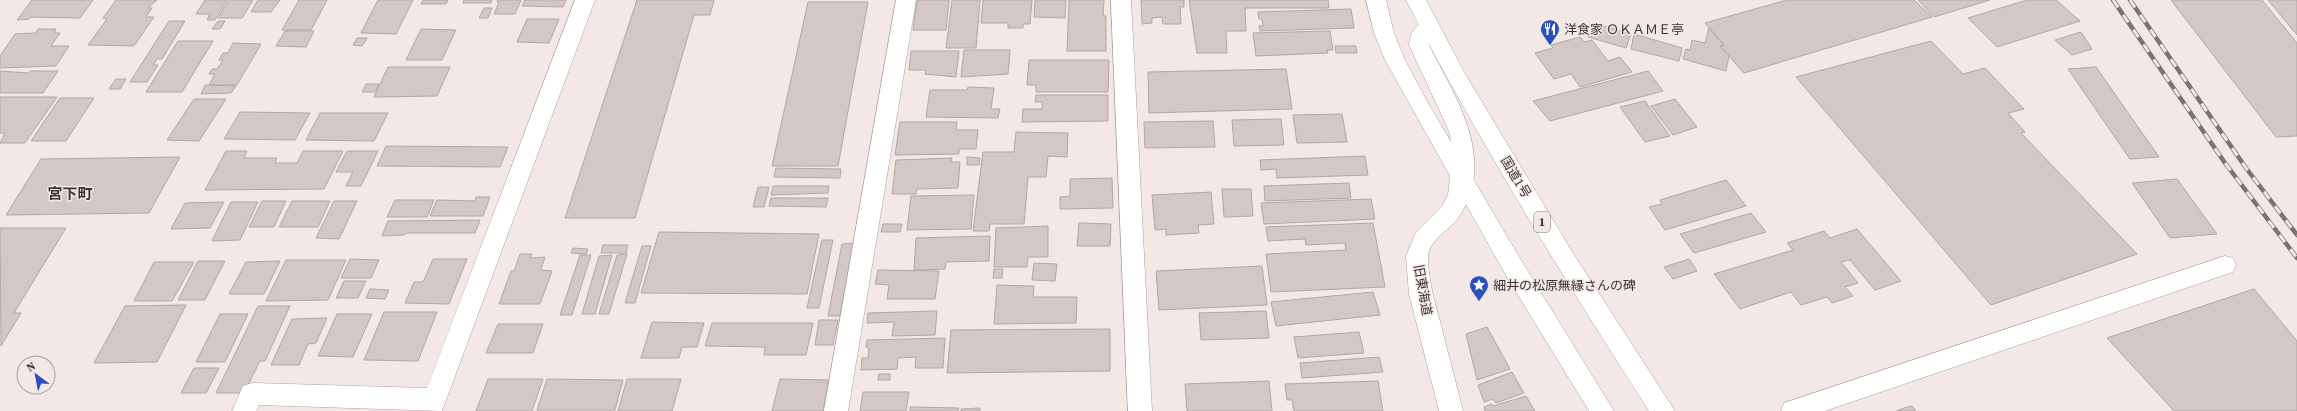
<svg xmlns="http://www.w3.org/2000/svg" width="2297" height="411" font-family="'Source Serif 4','Noto Sans JP',serif">
<style>
.building{fill:#d3c8c6;stroke:#b2a7a5}
.lines{fill:none;stroke-linecap:round;stroke-linejoin:round}
.minor-casing{stroke:#aaa09d;stroke-width:1}
.highway-casing{stroke:#aaa09d;stroke-width:1}
.minor{fill:#fff;fill-rule:evenodd}
.highway{fill:#fff;fill-rule:evenodd}
.rail-casing{stroke:#7a7372;stroke-width:4.5}
.rail{stroke:#f4e8e6;stroke-width:3;stroke-dasharray:9;stroke-linecap:butt}
.labels{text-anchor:middle;dominant-baseline:central;stroke-width:3;stroke-linejoin:round;paint-order:stroke}
.shield{fill:#f4e8e6;stroke:#726b69;stroke-width:1}
.shield-label{font-size:12px;font-weight:bold;fill:#3a3534}
.poi-label{font-size:13px;fill:#3a3534;stroke:#f4e8e6;text-anchor:start}
.street-label{font-size:13px;fill:#3a3534;stroke:#f4e8e6}
.quarter-label{font-size:15px;font-weight:bold;fill:#3a3534;stroke:#f4e8e6}
</style>
<rect width="100%" height="100%" fill="#f4e8e6"/>
<g class="building">
<polygon points="32,0 93,0 80,18 31,17 29,19 17,20"/>
<polygon points="116,0 157,0 148,8 152,8 146,17 154,17 134,46 88,45 107,19 103,18"/>
<polygon points="205,0 227,0 215,20 207,20 210,14 196,14"/>
<polygon points="229,0 253,0 242,18 218,18"/>
<polygon points="258,0 280,0 271,12 251,12"/>
<polygon points="299,0 327,0 311,30 282,30"/>
<polygon points="378,0 413,0 396,34 361,33"/>
<polygon points="423,0 448,0 446,4 421,4"/>
<polygon points="464,0 492,0 491,3 463,3"/>
<polygon points="498,0 521,0 515,14 494,14 499,2 497,2"/>
<polygon points="525,0 566,0 563,7 522,6"/>
<polygon points="637,0 714,0 710,15 694,15 635,218 565,218"/>
<polygon points="917,0 949,0 946,30 913,30"/>
<polygon points="952,0 980,0 976,48 946,48"/>
<polygon points="983,0 1032,0 1030,24 1023,24 1023,28 1008,28 1008,23 981,23"/>
<polygon points="1035,0 1066,0 1065,18 1034,17"/>
<polygon points="1069,0 1104,0 1103,16 1106,16 1106,51 1067,51"/>
<polygon points="1141,0 1184,0 1184,7 1180,7 1181,24 1163,24 1162,17 1152,18 1152,23 1142,24"/>
<polygon points="1189,0 1328,0 1329,8 1245,8 1246,31 1226,31 1227,53 1197,53"/>
<polygon points="1787,0 1914,0 1932,17 1744,73 1720,46 1724,45 1705,23"/>
<polygon points="1918,0 1990,0 1934,17"/>
<polygon points="2027,0 2056,0 2080,21 1997,47 1968,18"/>
<polygon points="2171,0 2262,0 2297,43 2297,136 2276,137"/>
<polygon points="2268,0 2297,0 2297,35"/>
<polygon points="808,2 868,2 838,166 772,166"/>
<polygon points="484,8 492,8 488,18 479,18"/>
<polygon points="1351,9 1354,28 1260,31 1259,26 1263,26 1262,19 1259,19 1258,12"/>
<polygon points="527,19 559,19 549,43 517,42"/>
<polygon points="169,21 185,21 162,59 157,59 153,65 158,65 147,82 130,82"/>
<polygon points="218,21 225,21 220,29 212,29"/>
<polygon points="1593,23 1631,34 1626,48 1588,37"/>
<polygon points="1709,28 1724,45 1720,46 1729,56 1726,71 1683,59 1686,49 1690,50 1692,40 1705,43"/>
<polygon points="38,29 56,29 54,33 60,33 51,46 69,46 56,66 0,68 0,56 15,34 36,33"/>
<polygon points="421,29 456,30 442,60 406,60"/>
<polygon points="285,31 314,31 306,47 276,46"/>
<polygon points="1330,31 1333,50 1327,50 1328,53 1256,56 1253,33"/>
<polygon points="2081,32 2092,49 2072,55 2055,40"/>
<polygon points="1634,34 1682,48 1679,61 1631,49"/>
<polygon points="1580,37 1585,42 1592,40 1608,61 1620,57 1632,72 1580,87 1571,74 1554,79 1535,53 1553,48 1551,45"/>
<polygon points="357,38 367,38 362,46 353,45"/>
<polygon points="178,41 213,41 182,92 146,92"/>
<polygon points="1931,41 1963,74 1985,68 2024,109 2008,113 2025,132 2021,133 2137,254 1991,305 1796,77"/>
<polygon points="233,43 261,44 237,85 209,85 215,74 209,74 212,69 217,69 223,60 219,60 223,53 228,53"/>
<polygon points="1335,46 1356,46 1357,53 1336,53"/>
<polygon points="964,50 1010,50 1008,74 961,77"/>
<polygon points="911,51 959,51 956,77 925,74 926,70 909,70"/>
<polygon points="1029,60 1109,60 1108,92 1036,92 1036,85 1027,85"/>
<polygon points="388,67 450,67 437,96 374,97"/>
<polygon points="2096,67 2159,157 2130,159 2068,69"/>
<polygon points="1286,69 1292,109 1149,113 1148,72"/>
<polygon points="0,71 28,73 31,71 58,71 43,93 0,93"/>
<polygon points="1648,71 1663,91 1550,121 1533,101"/>
<polygon points="116,79 126,79 120,89 109,89"/>
<polygon points="366,84 379,84 375,92 362,92"/>
<polygon points="205,85 236,86 231,93 201,94"/>
<polygon points="968,87 994,88 991,109 1000,109 998,118 926,117 930,90 967,90"/>
<polygon points="1036,95 1108,95 1108,121 1022,122 1023,109 1042,109 1042,102 1035,102"/>
<polygon points="0,97 57,97 25,143 0,143 5,133 0,133"/>
<polygon points="60,98 94,98 66,141 31,141"/>
<polygon points="194,99 226,99 199,141 167,140"/>
<polygon points="1675,99 1697,127 1673,135 1651,106"/>
<polygon points="1645,101 1670,136 1645,142 1620,107"/>
<polygon points="240,112 310,113 295,140 224,139"/>
<polygon points="320,113 388,113 374,141 306,140"/>
<polygon points="1342,114 1347,142 1297,143 1293,115"/>
<polygon points="1281,119 1284,145 1234,146 1232,120"/>
<polygon points="1213,121 1215,147 1145,148 1144,122"/>
<polygon points="900,122 957,122 956,130 978,130 976,149 959,149 959,154 895,155"/>
<polygon points="1016,132 1068,133 1067,157 1048,156 1046,177 1028,177 1024,224 990,224 989,231 973,231 983,152 1014,152"/>
<polygon points="386,146 508,147 500,167 377,166"/>
<polygon points="226,151 247,151 244,158 277,158 275,163 297,163 303,151 343,151 324,189 205,190"/>
<polygon points="347,151 378,151 361,186 346,186 353,172 336,172"/>
<polygon points="1365,156 1368,175 1277,178 1276,169 1261,170 1260,160"/>
<polygon points="180,157 149,213 6,215 41,159"/>
<polygon points="967,157 980,158 979,165 967,165"/>
<polygon points="952,158 951,162 960,162 958,188 917,189 916,194 892,194 896,160"/>
<polygon points="776,168 841,169 840,178 774,177"/>
<polygon points="1112,178 1113,208 1060,209 1060,197 1070,196 1070,179"/>
<polygon points="2177,179 2217,234 2170,238 2132,183"/>
<polygon points="1726,180 1746,206 1665,230 1649,207 1662,204 1660,200"/>
<polygon points="1349,183 1351,198 1265,201 1264,186"/>
<polygon points="773,186 829,186 828,193 771,195"/>
<polygon points="758,187 769,187 764,207 753,207"/>
<polygon points="1222,189 1251,189 1253,216 1224,217"/>
<polygon points="1211,192 1214,224 1198,225 1199,233 1166,235 1166,229 1155,230 1152,195"/>
<polygon points="974,195 971,229 907,230 911,196"/>
<polygon points="476,197 490,197 483,216 430,216 437,200 475,201"/>
<polygon points="771,198 828,198 826,207 769,206"/>
<polygon points="1371,199 1375,219 1264,224 1261,203"/>
<polygon points="395,200 434,200 427,217 387,217"/>
<polygon points="262,201 286,201 274,227 249,227"/>
<polygon points="292,201 330,201 318,227 279,227"/>
<polygon points="334,201 357,201 339,239 316,238"/>
<polygon points="224,202 210,228 171,229 185,203"/>
<polygon points="231,202 258,202 240,240 212,241"/>
<polygon points="1751,213 1766,232 1694,253 1680,234"/>
<polygon points="480,220 475,233 406,233 404,235 382,236 388,221"/>
<polygon points="1079,223 1111,224 1110,246 1077,246"/>
<polygon points="1373,223 1385,287 1271,292 1266,254 1346,250 1345,243 1306,245 1305,239 1268,241 1266,227"/>
<polygon points="883,224 902,224 900,232 881,232"/>
<polygon points="1048,226 1048,257 1028,257 1027,267 994,267 996,228"/>
<polygon points="0,228 66,228 14,313 21,313 1,346"/>
<polygon points="1857,229 1901,281 1875,290 1850,260 1841,262 1858,283 1845,287 1853,296 1832,303 1827,297 1801,305 1791,292 1740,309 1714,274 1793,250 1787,243 1824,231 1830,238"/>
<polygon points="659,232 819,234 807,294 641,293"/>
<polygon points="990,236 989,261 946,262 945,269 914,270 916,238"/>
<polygon points="822,240 833,240 819,308 807,308"/>
<polygon points="854,243 840,316 828,316 842,244"/>
<polygon points="603,245 628,245 626,253 601,253"/>
<polygon points="642,246 651,246 635,303 625,303"/>
<polygon points="573,248 588,249 586,254 571,253"/>
<polygon points="520,254 532,254 530,258 545,257 541,270 552,271 540,304 499,304 511,271 514,271"/>
<polygon points="627,254 609,314 599,314 617,255"/>
<polygon points="580,255 591,255 572,315 560,315"/>
<polygon points="612,255 595,314 582,314 599,256"/>
<polygon points="350,259 379,260 371,278 341,278"/>
<polygon points="433,259 467,259 449,304 405,303 414,282 423,282"/>
<polygon points="1689,259 1697,271 1673,279 1664,267"/>
<polygon points="286,260 346,260 328,300 266,301"/>
<polygon points="198,261 225,261 205,300 178,300"/>
<polygon points="280,261 264,294 229,294 246,262"/>
<polygon points="154,262 194,262 172,301 134,301"/>
<polygon points="1034,263 1057,264 1055,281 1032,280"/>
<polygon points="1262,266 1267,305 1159,310 1156,271"/>
<polygon points="994,269 1003,269 1002,278 993,278"/>
<polygon points="878,270 939,271 935,299 887,299 889,285 875,284"/>
<polygon points="344,281 366,281 358,298 336,298"/>
<polygon points="997,285 1034,286 1033,297 1077,297 1076,323 994,324"/>
<polygon points="370,289 389,290 385,299 366,298"/>
<polygon points="2254,289 2297,341 2297,411 2174,411 2107,338"/>
<polygon points="1373,292 1380,315 1276,326 1271,302"/>
<polygon points="186,305 157,362 94,363 125,306"/>
<polygon points="258,306 290,306 265,361 260,361 244,393 216,393"/>
<polygon points="937,311 935,335 892,336 894,322 867,323 868,313"/>
<polygon points="1266,311 1269,338 1201,340 1199,313"/>
<polygon points="384,312 437,312 418,361 364,360"/>
<polygon points="220,314 248,314 225,362 196,362"/>
<polygon points="337,314 372,314 353,357 318,356"/>
<polygon points="327,318 316,343 308,344 299,365 271,365 292,319"/>
<polygon points="819,320 838,320 833,345 815,345"/>
<polygon points="652,322 704,323 697,347 682,347 679,358 641,358"/>
<polygon points="712,323 813,323 806,355 764,355 765,347 705,346"/>
<polygon points="498,324 543,324 533,353 486,353"/>
<polygon points="1487,327 1510,369 1477,380 1466,334"/>
<polygon points="1110,329 1110,371 947,373 951,330"/>
<polygon points="1359,332 1364,353 1298,358 1294,337"/>
<polygon points="945,338 943,368 915,368 916,357 898,358 897,369 861,370 862,358 868,358 869,348 866,347 867,340"/>
<polygon points="1379,357 1383,372 1302,378 1300,363"/>
<polygon points="194,368 219,368 206,393 181,393"/>
<polygon points="1512,372 1524,393 1496,403 1493,399 1484,402 1478,385"/>
<polygon points="879,374 890,374 890,380 878,380"/>
<polygon points="488,379 543,379 532,411 476,411"/>
<polygon points="547,379 623,380 615,410 537,410"/>
<polygon points="627,379 681,379 672,411 618,411"/>
<polygon points="780,379 829,380 823,411 772,411"/>
<polygon points="1269,381 1272,411 1187,411 1185,384"/>
<polygon points="1378,381 1383,411 1294,411 1292,400 1287,400 1285,384"/>
<polygon points="863,392 909,392 906,411 860,411"/>
<polygon points="1526,396 1535,411 1485,411 1484,407 1492,404 1493,406"/>
<polygon points="1912,406 1916,411 1896,411 1904,408"/>
<polygon points="910,407 959,408 958,411 910,411"/>
<polygon points="980,408 980,411 961,411 961,409"/>
</g>
<g class="lines">
<defs>
<g id="minor">
<polygon points="575,0 595,0 442,411 259,405 256,411 232,411 243,386 252,383 427,388"/>
<polygon points="896,0 916,0 848,411 824,411"/>
<polygon points="1111,0 1131,0 1152,411 1128,411"/>
<path d="M1429,20l7,2 3,5 -9,11 -1,7c27,54 68,113 30,172 -9,13 -30,22 -31,40 0,24 8,49 14,72 7,27 14,55 21,82h-24l-30,-117 -3,-38 10,-24 26,-26 6,-11 5,-43 -4,-21 -40,-86c1,-13 7,-21 20,-25z"/>
<polygon points="2225,256 2233,258 2236,265 2233,272 1825,411 1781,411 1784,403"/>
</g>
<g id="highway">
<polygon points="1366,0 1386,0 1394,33 1405,60 1428,103 1524,265 1614,411 1589,411 1508,279 1385,60 1374,33"/>
<path d="M1406,0h20l38,72 107,178 104,161h-26c-86,-134 -170,-269 -243,-411z"/>
</g>
</defs>
<use href="#minor" class="minor-casing"/>
<use href="#highway" class="highway-casing"/>
<use href="#minor" class="minor"/>
<use href="#highway" class="highway"/>
<defs>
<g id="rail">
<polyline points="2113,0 2225,163 2297,258"/>
<polyline points="2130,0 2246,168 2297,235"/>
</g>
</defs>
<use href="#rail" class="rail-casing"/>
<use href="#rail" class="rail"/>
</g>
<defs>
<symbol id="restaurant-pin" viewBox="-11 -11 22 30"><path d="M0 17L-7.5 6A9.5 9.5 0 1 1 7.5 6Z" fill="#2a4fbe" stroke="#f4e8e6"/><path d="M-5-6h1v4h1v-4h1v4h1v-4h1v5L-1.5 .5V6h-2V.5L-5-1ZM5-6V6H3V1.5H1.5Q1.5-4 5-6Z" fill="#fff"/></symbol>
<symbol id="sight-pin" viewBox="-11 -11 22 30"><path d="M0 17L-7.5 6A9.5 9.5 0 1 1 7.5 6Z" fill="#2a4fbe" stroke="#f4e8e6"/><path d="M0-6L1.8-2.2L6-1.7L2.9 1.2L3.7 5.4L0 3.3L-3.7 5.4L-2.9 1.2L-6-1.7L-1.8-2.2Z" fill="#fff"/></symbol>
</defs>
<g fill-rule="evenodd">
<use href="#restaurant-pin" x="1539" y="18" width="22" height="30"/>
<use href="#sight-pin" x="1468" y="274" width="22" height="30"/>
</g>
<g class="labels">
<rect class="shield" x="1534" y="212" width="16" height="20" rx="3"/>
<g class="shield-label">
<text x="1542" y="222">1</text>
</g>
<g class="poi-label">
<text x="1564" y="29">洋食家 ＯＫＡＭＥ亭</text>
<text x="1493" y="285">細井の松原無縁さんの碑</text>
</g>
<g class="street-label">
<text transform="translate(1516 177) rotate(59)">国道1号</text>
<text transform="translate(1423 290) rotate(80)">旧東海道</text>
</g>
<g class="quarter-label">
<text x="70" y="193">宮下町</text>
</g>
</g>
<g transform="translate(36 375) rotate(328)"><circle r="19" fill="#f4e8e6" stroke="#aaa09f"/>
<path d="M0-3L7 15L0 10L-7 15Z" fill="#2a4fbe"/>
<text y="-6" font-size="11" font-weight="bold" text-anchor="middle" fill="#3a3534">N</text>
</g>
</svg>
